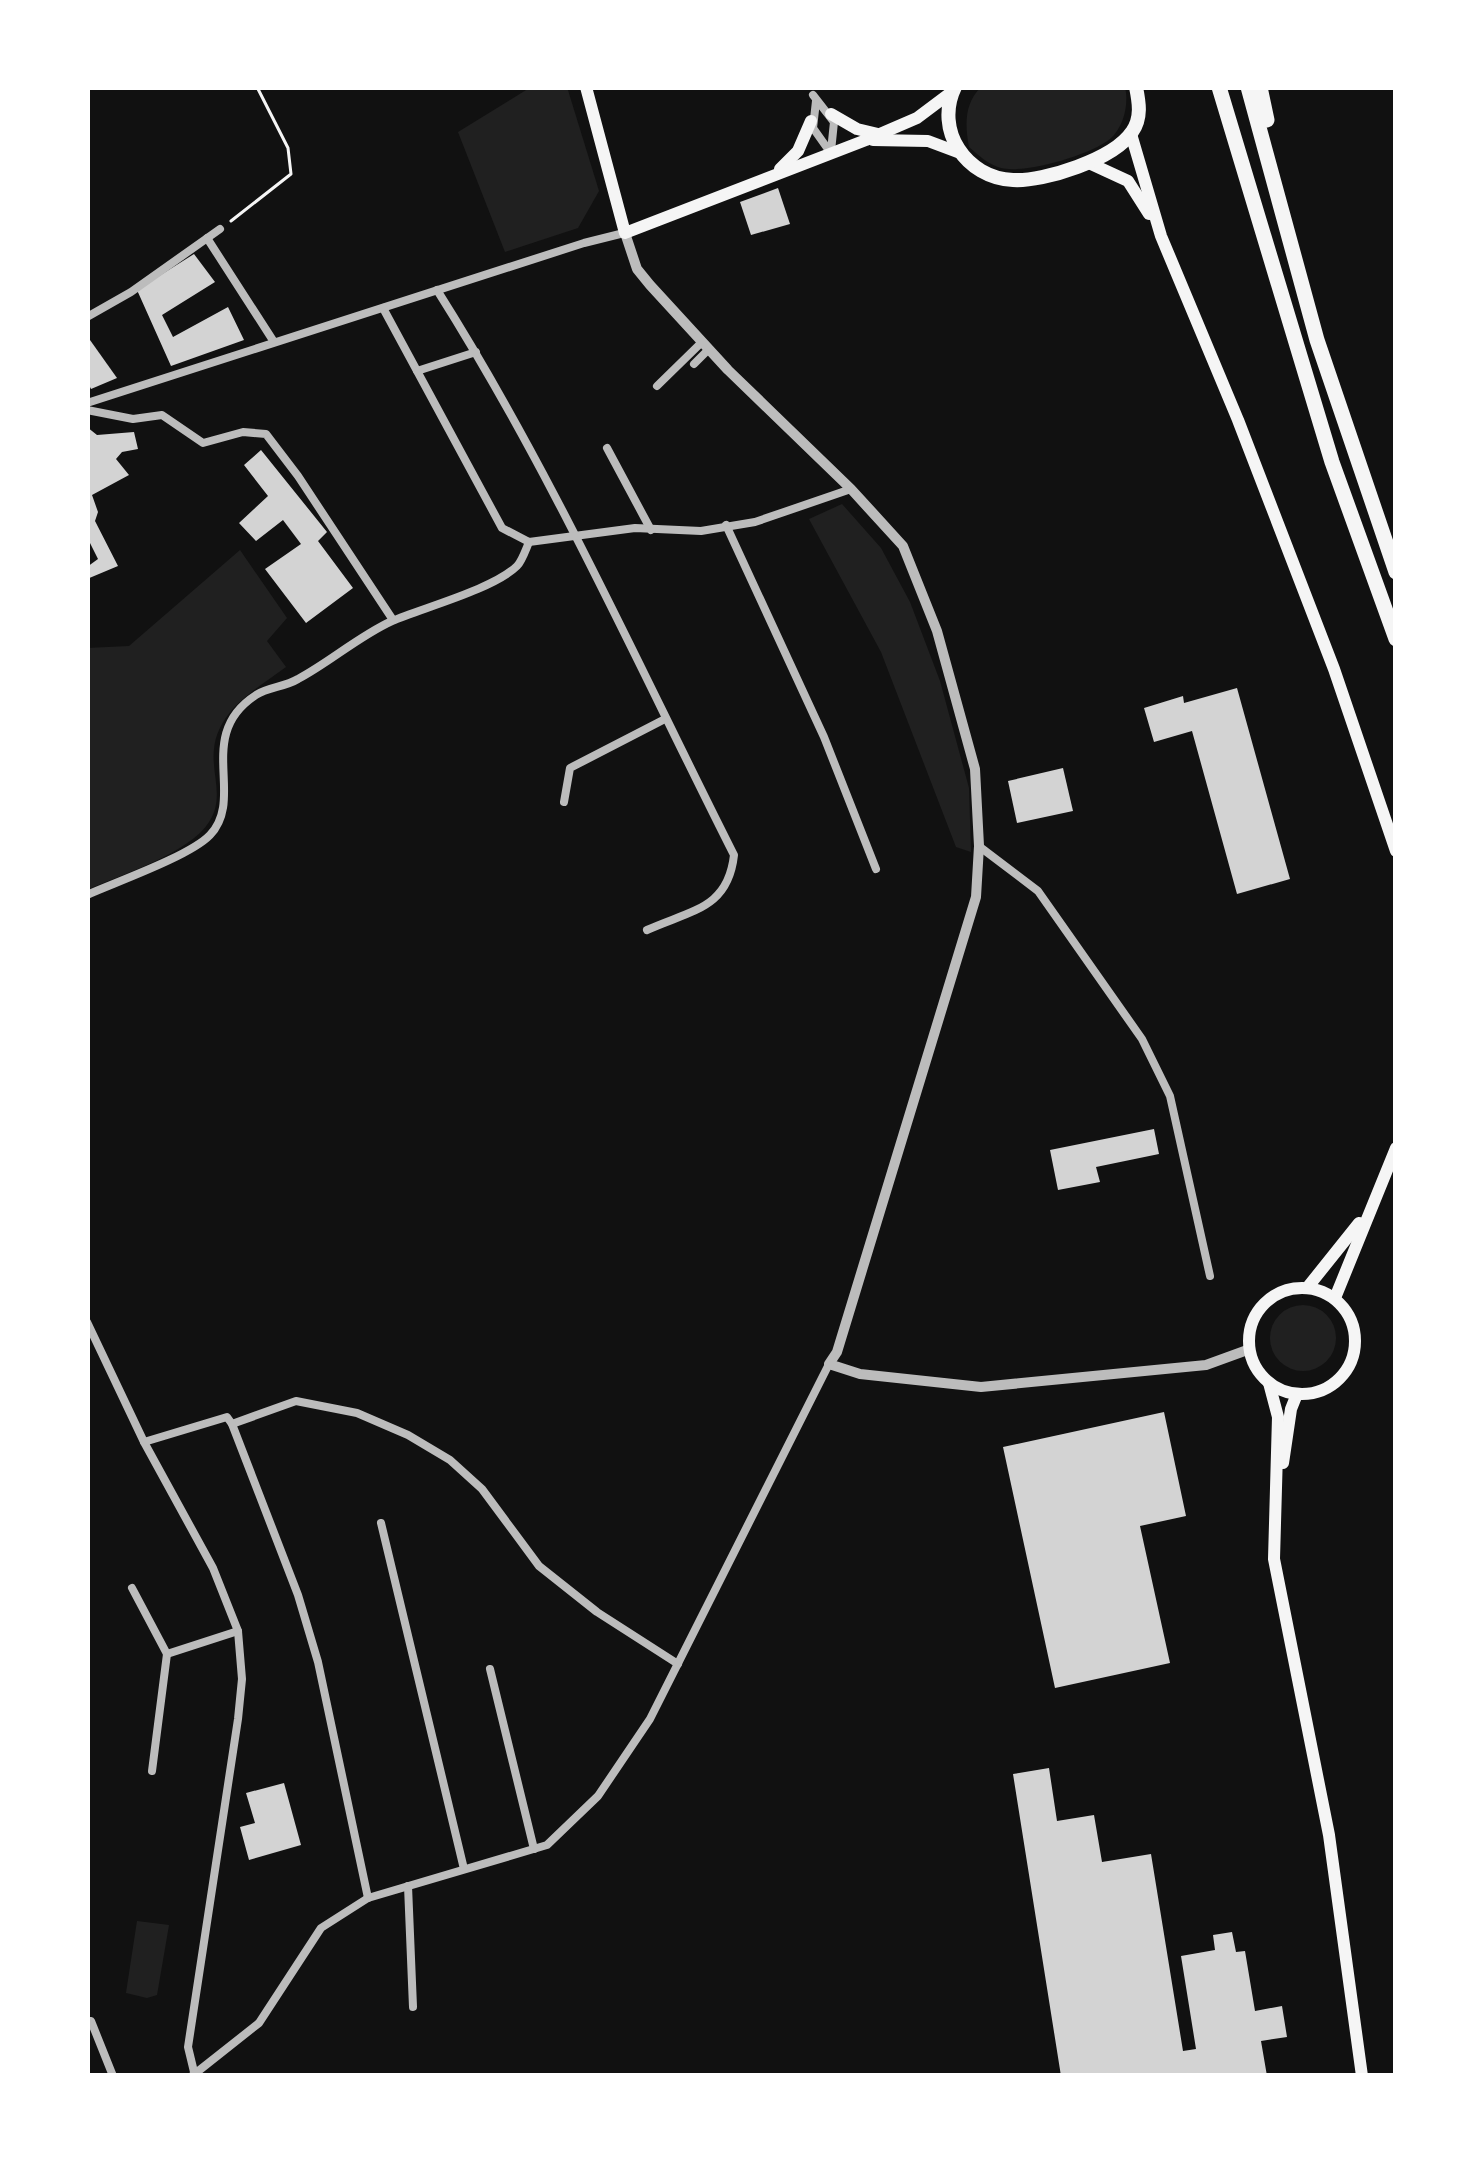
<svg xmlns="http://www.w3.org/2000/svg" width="1483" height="2163" font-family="Georgia,serif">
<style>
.green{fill:#202020}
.building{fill:#d3d3d3}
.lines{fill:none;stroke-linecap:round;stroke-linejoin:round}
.path{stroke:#f5f5f5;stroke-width:3}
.minor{stroke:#bcbcbc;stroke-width:8}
.tertiary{stroke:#bcbcbc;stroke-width:10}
.secondary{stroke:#f5f5f5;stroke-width:12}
.primary{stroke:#f5f5f5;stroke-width:14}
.motorway{stroke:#f5f5f5;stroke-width:15}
</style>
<rect width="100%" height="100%" fill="#111"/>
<g class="green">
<polygon points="531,87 567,87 599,191 578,228 505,252 458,132"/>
<path d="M981,87h144c4,17 -1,40 -15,52 -20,16 -84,35 -109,29 -12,-3 -23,-13 -32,-21 -4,-22 -5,-43 12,-60z"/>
<polygon points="842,504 881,548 910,602 940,681 969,788 971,852 956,847 881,652 809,519"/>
<path d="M240,550l47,68 -20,23 19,26c-28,21 -68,42 -72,82 -3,25 11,49 -5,73 -19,31 -89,53 -122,68v-242l42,-2z"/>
<circle cx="1303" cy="1338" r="33"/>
<polygon points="137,1921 169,1925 157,1995 147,1998 126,1993"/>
</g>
<g class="building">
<polygon points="778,188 790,224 751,235 740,202"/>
<polygon points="194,254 215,282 162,315 173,337 228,307 244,340 171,366 137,290"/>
<polygon points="90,340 117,378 91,389 87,381 87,342"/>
<polygon points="87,427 97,435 134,432 138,449 122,452 116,459 129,475 92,495 98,512 95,521 118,566 87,579 87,567 98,559 87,537"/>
<polygon points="261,450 327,532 318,541 353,588 306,623 265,569 301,544 283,520 256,541 239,523 268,496 244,465"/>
<polygon points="1237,688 1290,879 1237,894 1192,731 1154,742 1144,708 1183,696 1184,703"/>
<polygon points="1063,768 1073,811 1017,823 1008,781"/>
<polygon points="1154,1129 1159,1154 1096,1167 1100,1182 1058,1190 1050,1150"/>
<polygon points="1164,1412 1186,1516 1140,1526 1170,1663 1055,1688 1003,1447"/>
<polygon points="1049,1768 1057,1821 1094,1815 1102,1862 1151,1854 1183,2051 1196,2049 1181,1956 1215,1950 1213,1935 1232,1932 1236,1952 1245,1951 1255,2011 1282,2006 1287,2037 1261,2041 1267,2076 1061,2076 1013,1774"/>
<polygon points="284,1783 301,1845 249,1860 240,1827 255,1823 246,1793"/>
</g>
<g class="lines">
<polyline class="path" points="231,221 291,174 288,148 257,87"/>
<g class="minor">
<polyline points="813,95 834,122 831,151"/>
<polyline points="816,101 813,128 830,152"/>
<polyline points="207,238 274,342"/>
<path d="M437,290c114,180 201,375 297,565 -6,54 -43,55 -87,75"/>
<polyline points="383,308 502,528 529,542 635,528 701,531 755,522 851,489"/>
<polyline points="87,317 131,292 220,229"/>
<polyline points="694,364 709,349"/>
<polyline points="417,371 476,352"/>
<polyline points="657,386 702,342"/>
<polyline points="87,403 584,243 624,233"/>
<polyline points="87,410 133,419 162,415 203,443 243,432 266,434 298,476 393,620"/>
<polyline points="607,448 651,530"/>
<polyline points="726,525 824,737 876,869"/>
<polyline points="564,802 570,768 665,719"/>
<polyline points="980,847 1038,891 1142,1039 1170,1096 1210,1276"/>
<path d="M87,895c29,-13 103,-39 123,-60 36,-38 -16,-100 46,-140 12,-8 29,-8 42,-16 32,-17 61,-43 94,-58 30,-13 102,-32 125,-55 5,-5 9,-17 12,-24"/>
<polyline points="87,1322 144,1442 213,1568 238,1631 242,1679 238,1719 188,2047 195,2076"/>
<polyline points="232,1424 296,1401 357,1413 408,1435 450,1460 482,1489 539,1566 597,1612 678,1664"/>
<polyline points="144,1442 227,1417 232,1424 298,1595 318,1662 368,1898"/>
<polyline points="381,1523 464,1869"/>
<polyline points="132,1588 167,1654 238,1631"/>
<polyline points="490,1669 534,1849"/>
<polyline points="152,1771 167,1654"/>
<polyline points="408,1886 413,2007"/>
<polyline points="87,2022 91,2021 113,2076"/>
<polyline points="192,2076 259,2023 321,1928 368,1898 547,1845 598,1796 650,1719 829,1364"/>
</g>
<polyline class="tertiary" points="625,233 637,269 650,285 728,370 851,489 903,546 937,631 975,769 979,846 976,897 837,1352 829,1364 860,1374 981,1387 1206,1365 1250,1349"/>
<g class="secondary">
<polyline points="586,87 625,233 866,140 917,118 953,91"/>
<polyline points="831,114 857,129 878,134"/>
<polyline points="1131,134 1161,236 1238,420 1334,669 1396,851"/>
<polyline points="873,140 928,141 960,153"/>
<polyline points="1089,163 1128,181 1149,214"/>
<polyline points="780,169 798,151 811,121"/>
<circle cx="1302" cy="1341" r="53"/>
<polyline points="1307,1288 1359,1223"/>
<polyline points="1335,1298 1396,1148"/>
<polyline points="1269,1383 1278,1417 1274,1559 1329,1835 1362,2076"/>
<polyline points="1283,1463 1291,1409 1297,1394"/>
</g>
<path class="primary" d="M955,87c-21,43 11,91 58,93 31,2 101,-21 119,-48 10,-14 7,-30 4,-45"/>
<g class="motorway">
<polyline points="1219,87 1332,462 1396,639"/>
<polyline points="1248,87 1317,340 1396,572"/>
<polyline points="1260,87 1267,120"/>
</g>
</g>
<rect width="1483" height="2163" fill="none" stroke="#ffffff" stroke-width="180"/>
</svg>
